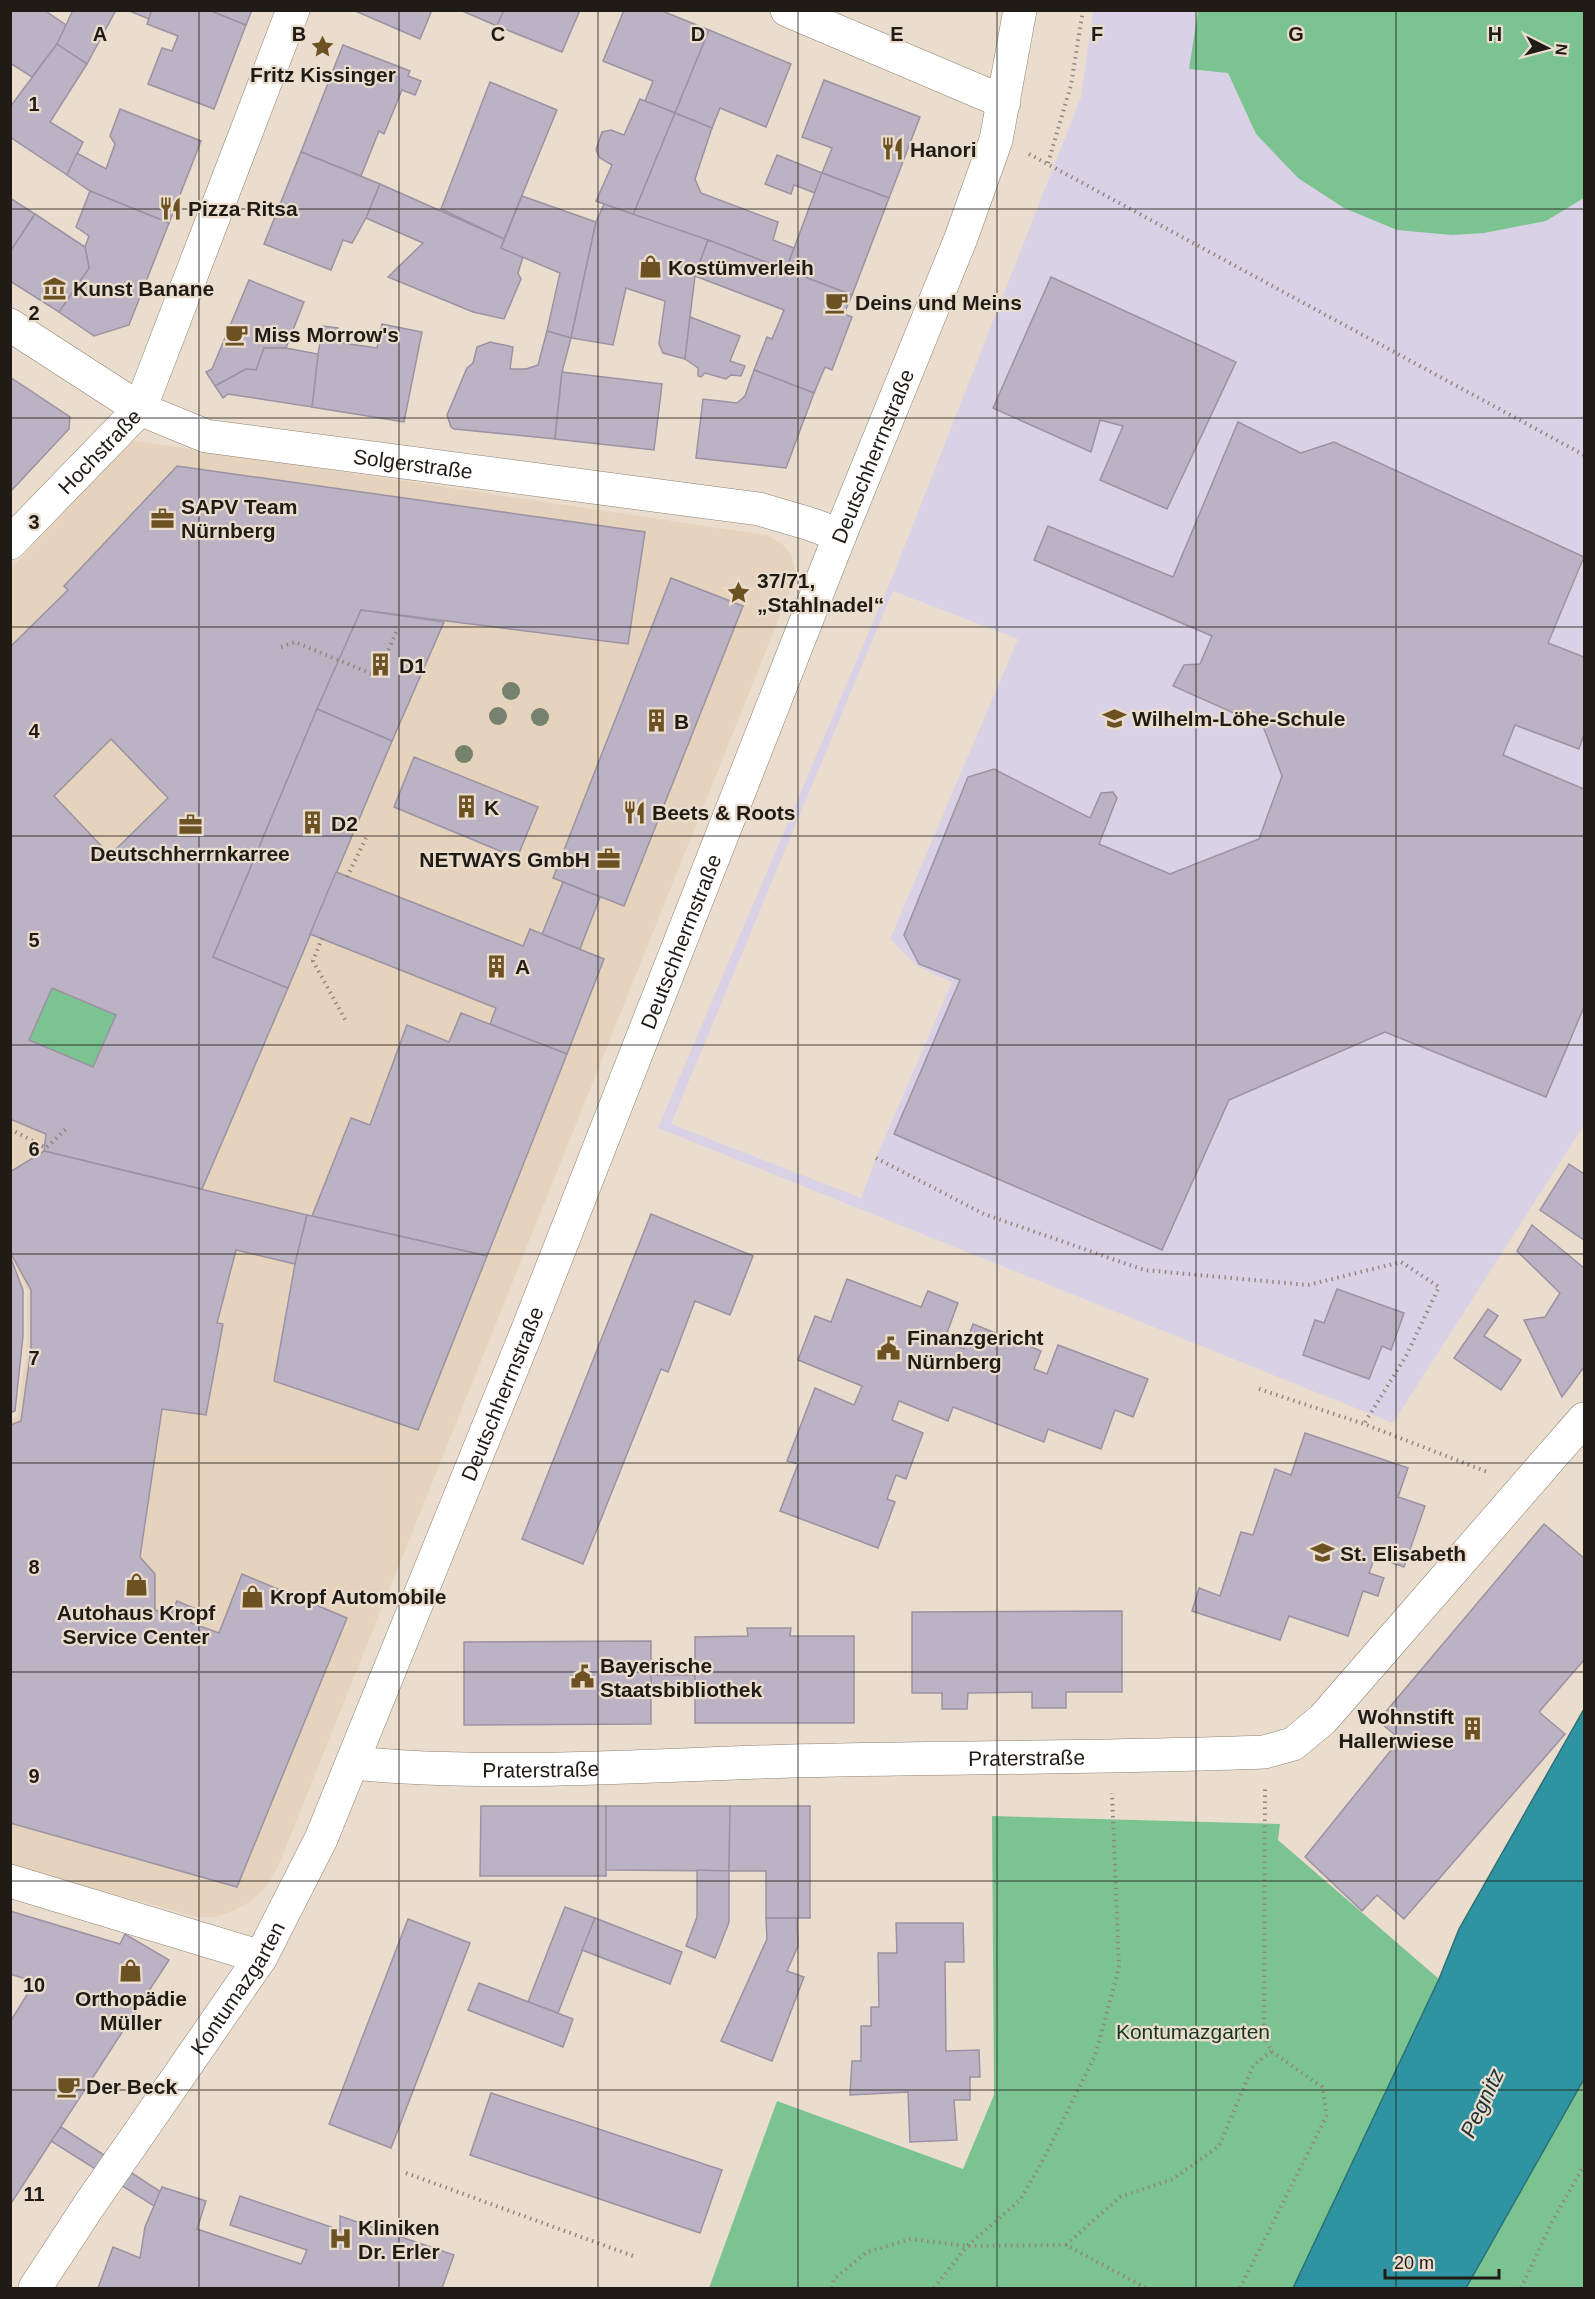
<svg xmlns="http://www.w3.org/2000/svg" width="1595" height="2299" font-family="Helvetica,sans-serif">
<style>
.built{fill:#e6d3bd}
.education{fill:#d9d1e6;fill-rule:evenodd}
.green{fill:#7bc492}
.water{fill:#2f94a1;stroke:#2a7077;stroke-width:1.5}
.building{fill:#bbb2c3;stroke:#9b92a3;stroke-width:1.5;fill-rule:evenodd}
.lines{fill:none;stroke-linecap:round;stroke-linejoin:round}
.minor-casing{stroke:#8d8071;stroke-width:34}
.path{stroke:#92887d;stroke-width:4;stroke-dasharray:1.5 4.5;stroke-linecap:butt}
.minor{stroke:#fff;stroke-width:33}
.tree{fill:#74826e}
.grid{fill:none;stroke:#201b15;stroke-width:1.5;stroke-opacity:0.55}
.labels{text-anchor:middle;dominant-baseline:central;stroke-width:4.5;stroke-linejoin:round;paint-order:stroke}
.poi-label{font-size:21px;font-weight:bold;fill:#201b15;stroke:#ebddcd;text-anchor:start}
.street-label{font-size:21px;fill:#201b15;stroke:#ebddcd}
.park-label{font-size:21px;fill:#133721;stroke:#ebddcd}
.water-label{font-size:22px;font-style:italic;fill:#1c3235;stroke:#ebddcd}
.grid-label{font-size:20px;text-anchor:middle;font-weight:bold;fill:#201b15;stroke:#ebddcd;stroke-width:4.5;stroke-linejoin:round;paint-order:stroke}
</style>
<rect width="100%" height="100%" fill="#ebddcd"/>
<polygon class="built" points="131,440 766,535 782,544 791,554 794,568 794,581 278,1867 266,1887 250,1902 233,1911 215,1917 197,1917 11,1866 10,1419 17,1417 26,1355 27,1290 11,1257 11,569"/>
<g class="education">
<path d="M1093,11h105l-9,58 39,3 28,62 290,87 38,-23v359l-250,-115 -33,11 -63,-31 -65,155 -125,-50 -14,33 178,76 -12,28 -16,1 -11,21 90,40 19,50 -23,63 -89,35 -71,-30 2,-50 -11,24 -122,-41 -64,158 15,29 41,16 -66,154 268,116 67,-150 156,-68 161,65 38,-90v118l-191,298 -735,-295 238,-560 185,-471zM1051,278l185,84 -69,147 -66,-29 22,-54 -23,-6 -9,31zM893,591l125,48 -128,300 27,27 35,16 -76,176 -15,40 -190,-74zM1337,1289l67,24 -13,36 -9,-3 -13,33 -66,-24 12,-35 9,3z"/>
<polygon points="1584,561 1584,657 1548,643"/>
<polygon points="1515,725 1579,748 1584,734 1584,789 1503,755"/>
</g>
<g class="green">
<polygon points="1198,11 1584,11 1584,198 1546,221 1484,233 1452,235 1397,230 1344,208 1298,178 1256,134 1228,73 1189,69"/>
<polygon points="52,988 116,1015 93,1067 29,1040"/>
<polygon points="992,1816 1280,1824 1278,1840 1439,1979 1293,2288 709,2288 777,2101 963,2169 994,2095"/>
<polygon points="1584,2079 1584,2288 1466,2288"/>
</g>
<polygon class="water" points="1584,1709 1584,2079 1466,2288 1293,2288 1439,1979 1459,1929"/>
<g class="building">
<polygon points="10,10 44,10 66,25 57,44 32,77 10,63"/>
<polygon points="73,10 116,10 87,64 57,44"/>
<polygon points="127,10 152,10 149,19"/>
<polygon points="152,10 209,10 246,25 214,109 148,84 162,48 172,51 178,36 147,24"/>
<polygon points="209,10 252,10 246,25"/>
<polygon points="353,10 432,10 420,39"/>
<polygon points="460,10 504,10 497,26"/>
<polygon points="504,10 580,10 562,52 497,26"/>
<polygon points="624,10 660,10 709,30 675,113 645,101 653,81 603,61"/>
<polygon points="709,30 791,64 766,127 720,108 712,128 675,113"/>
<polygon points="57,44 87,64 50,122 83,142 67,175 10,137 10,107"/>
<polygon points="343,45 410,71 408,76 421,81 415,95 402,90 384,134 379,131 361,176 301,152"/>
<polygon points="824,80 920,117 889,198 822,173 832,148 802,137"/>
<polygon points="490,82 557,110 504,239 441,209"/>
<polygon points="640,99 675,113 633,215 596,201 612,165 600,158 596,150 602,132 611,130 624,135"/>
<polygon points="120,109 201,141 169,223 90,191 67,175 77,153 106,169 115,144 110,136"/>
<polygon points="675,113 712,128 695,179 701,193 778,222 773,240 794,248 786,270 708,240 633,215"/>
<polygon points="301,152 380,184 366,218 352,243 343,240 331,270 264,244"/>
<polygon points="777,155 822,173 815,193 794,185 791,194 765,184"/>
<polygon points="822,173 889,198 852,295 786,270"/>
<polygon points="380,184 504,239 501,248 523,257 518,273 521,279 504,319 473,312 388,277 423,243 366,218"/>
<polygon points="90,191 169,223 129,325 94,336 59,312 89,268 85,247 89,236 76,227"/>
<polygon points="522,196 596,222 571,338 547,331 560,273 501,248"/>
<polygon points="10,198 35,214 10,252"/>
<polygon points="604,204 708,240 695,276 685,359 663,353 659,344 665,301 626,288 613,345 571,338 596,222"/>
<polygon points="35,214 85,247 89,268 59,312 10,281 10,252"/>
<polygon points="708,240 852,295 844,314 852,317 832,370 825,367 814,393 754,370 767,337 772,339 784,310 695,276"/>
<polygon points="1051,277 1236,362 1167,509 1100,480 1123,426 1100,420 1091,452 993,408"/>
<polygon points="249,280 304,302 286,348 264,348 256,370 246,369 215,386 206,372 212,369"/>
<polygon points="690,317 740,336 730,361 745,366 741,376 731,375 726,379 705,373 701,377 698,376 698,368 685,359"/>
<polygon points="382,324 422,332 404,422 312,407 318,354 323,326 338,328 336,342 377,348"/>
<polygon points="547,331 571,338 562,372 555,439 454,429 451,427 447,415 467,368 473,363 477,347 490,342 513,347 510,369 526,369 538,365"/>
<polygon points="264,348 286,348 318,354 312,407 228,394 223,398 215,386 246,369 256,370"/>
<polygon points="754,370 814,393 786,468 696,458 703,399 737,403 745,396"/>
<polygon points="562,372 662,384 654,450 555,439"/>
<polygon points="10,377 70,417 69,429 10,492"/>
<polygon points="1238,422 1301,453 1334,442 1584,557 1548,643 1584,657 1584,734 1579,749 1515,725 1503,755 1584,789 1584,1007 1546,1097 1385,1032 1229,1100 1162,1250 894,1134 960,980 919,964 904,935 968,777 994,769 1090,818 1101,793 1113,792 1117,798 1099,844 1170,874 1259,839 1282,776 1263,726 1173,686 1184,665 1200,664 1212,636 1034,560 1048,526 1173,577"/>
<path d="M177,466l468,66 -17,112 -267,-34 -44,99 -104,248 75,31 -86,201 -158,-38 2,-17 -36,-15v-472l58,-57 -4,-4zM111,739l57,59 -58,57 -56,-59zM52,988l64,27 -23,52 -64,-27z"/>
<polygon points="671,578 743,606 624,906 553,878"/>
<polygon points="361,610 444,622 392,741 317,709"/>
<polygon points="317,709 392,741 288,988 213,957"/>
<polygon points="414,757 538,807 517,858 394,807"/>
<polygon points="336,872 523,946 530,929 604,959 567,1054 490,1024 496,1008 310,934"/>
<polygon points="563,882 600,897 580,949 542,934"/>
<polygon points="461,1013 567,1054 487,1256 312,1216 351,1118 370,1125 407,1025 449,1042"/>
<polygon points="44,1151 307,1215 295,1264 236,1250 217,1323 223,1324 206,1415 162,1409 140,1557 155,1574 155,1610 170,1615 177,1601 196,1609 191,1623 219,1633 242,1574 347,1618 237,1887 10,1823 10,1425 21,1421 31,1349 31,1290 10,1252 10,1172"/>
<polygon points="1569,1164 1584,1174 1584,1240 1540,1210"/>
<polygon points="651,1214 753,1256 730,1315 695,1301 668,1372 661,1369 583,1564 522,1539"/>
<polygon points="307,1215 487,1256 418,1430 274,1381 295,1264"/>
<polygon points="1532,1225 1584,1268 1584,1367 1562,1397 1524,1320 1545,1317 1560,1293 1517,1251"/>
<polygon points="10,1256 23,1290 23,1336 15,1411 10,1413"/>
<polygon points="847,1279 921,1307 928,1291 958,1303 944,1341 964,1349 973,1324 1041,1351 1034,1369 1047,1374 1058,1345 1148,1379 1133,1417 1115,1410 1101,1449 1048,1429 1044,1442 953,1407 948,1421 899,1401 892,1420 923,1433 906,1479 896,1475 887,1499 895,1502 878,1548 780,1511 798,1464 787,1461 815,1388 854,1405 862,1386 798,1360 815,1316 831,1322"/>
<polygon points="1337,1289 1404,1313 1391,1350 1382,1346 1369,1379 1303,1355 1315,1320 1324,1323"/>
<polygon points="1488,1309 1498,1316 1484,1336 1521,1360 1501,1390 1454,1358"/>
<polygon points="1305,1433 1408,1468 1398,1497 1425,1506 1404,1567 1375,1557 1369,1573 1384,1578 1381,1586 1378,1596 1363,1591 1348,1636 1289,1616 1280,1640 1192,1611 1199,1588 1220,1596 1241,1532 1253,1535 1275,1469 1291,1475"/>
<polygon points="1544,1524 1584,1558 1584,1660 1539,1712 1565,1734 1404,1919 1377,1895 1362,1911 1305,1857 1400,1739 1378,1721"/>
<polygon points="1122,1611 1122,1692 1066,1692 1066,1708 1032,1708 1032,1692 968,1693 967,1709 942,1709 942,1693 912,1693 912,1612"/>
<polygon points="747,1628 791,1628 790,1636 854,1636 854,1723 695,1723 695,1637 748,1636"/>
<polygon points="651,1641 651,1724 464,1725 464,1642"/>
<rect x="651" y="1675" width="44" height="22"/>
<polygon points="481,1806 606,1806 606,1876 480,1876"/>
<polygon points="606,1806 730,1806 729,1871 606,1870"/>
<polygon points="730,1806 810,1806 810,1918 766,1918 766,1871 729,1871"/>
<polygon points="697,1870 729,1871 729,1922 715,1958 686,1946 697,1917"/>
<polygon points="565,1907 595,1918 558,2013 528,2002"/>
<polygon points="10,1911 120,1944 125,1934 169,1960 10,2205 10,2022 35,1982 10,1974"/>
<polygon points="595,1918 682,1952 670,1984 582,1950"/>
<polygon points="766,1918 797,1918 798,1946 787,1971 804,1977 772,2061 721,2041 767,1939"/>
<polygon points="408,1919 470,1943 391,2148 329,2124"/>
<polygon points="896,1923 963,1923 964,1962 945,1962 946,2051 979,2050 980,2077 970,2077 970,2100 954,2100 957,2140 910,2142 908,2092 850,2095 852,2061 861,2061 861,2026 871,2026 871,2007 879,2007 878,1953 897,1953"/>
<polygon points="479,1983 573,2019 563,2047 468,2010"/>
<polygon points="491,2093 722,2170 700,2233 470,2155"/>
<polygon points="61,2127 161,2192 154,2206 51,2141"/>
<polygon points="162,2187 206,2201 197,2229 301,2264 307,2250 230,2225 240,2196 340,2230 340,2216 454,2255 442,2288 98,2288 113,2247 140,2258 145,2227"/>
</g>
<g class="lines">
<defs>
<g id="minor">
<polyline points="787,10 1004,102"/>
<path id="s1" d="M10,325l130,84 66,27 553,73 51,15 30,11"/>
<path id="s2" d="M10,543l130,-134 153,-399"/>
<path id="s3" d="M352,1763c146,14 294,2 440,-2 157,-4 315,-3 472,-9l29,-8 30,-25 261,-300"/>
<polyline points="10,1881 261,1957"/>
<path id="s4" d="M35,2288l53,-81 173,-250 60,-118 207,-510 312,-794 121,-297 35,-98 24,-130"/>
</g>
</defs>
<use href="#minor" class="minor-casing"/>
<g class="path">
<polyline points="1029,154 1584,455"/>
<polyline points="1048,163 1071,85 1083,10"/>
<polyline points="281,647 295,642 377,676 398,628"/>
<polyline points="347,877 366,838"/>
<polyline points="322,938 313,961 347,1023"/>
<polyline points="10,1129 46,1148 68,1127"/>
<polyline points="876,1158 984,1214 1144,1270 1308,1285 1401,1262 1439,1287 1406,1356 1364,1424"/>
<polyline points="1259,1389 1364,1424 1490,1473"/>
<polyline points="406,2173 636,2257"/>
<polyline points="1066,2245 1120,2197 1173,2179 1219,2146 1253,2066 1271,2051"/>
<polyline points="832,2288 834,2279 867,2252 911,2239 967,2246 1066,2245 1146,2288"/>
<polyline points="934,2288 967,2246 1020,2200 1041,2164 1095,2056 1119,1968 1112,1793"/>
<polyline points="1240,2288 1327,2115 1322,2087 1271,2051 1264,2034 1265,1789"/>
<polyline points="1521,2288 1552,2222 1584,2165"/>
</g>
<use href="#minor" class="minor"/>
</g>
<g class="tree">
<circle cx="511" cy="691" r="9"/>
<circle cx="498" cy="716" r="9"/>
<circle cx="540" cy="717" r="9"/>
<circle cx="464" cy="754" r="9"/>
</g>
<path class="grid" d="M199,10v2278M399,10v2278M598,10v2278M798,10v2278M997,10v2278M1196,10v2278M1396,10v2278M10,209h1574M10,418h1574M10,627h1574M10,836h1574M10,1045h1574M10,1254h1574M10,1463h1574M10,1672h1574M10,1881h1574M10,2090h1574"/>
<defs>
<symbol id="sight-bare" viewBox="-9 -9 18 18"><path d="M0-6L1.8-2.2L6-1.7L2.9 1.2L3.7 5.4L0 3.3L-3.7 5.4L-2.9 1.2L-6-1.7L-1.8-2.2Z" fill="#6c5223" stroke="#ebddcd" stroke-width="2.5" paint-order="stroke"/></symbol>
<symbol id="restaurant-bare" viewBox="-9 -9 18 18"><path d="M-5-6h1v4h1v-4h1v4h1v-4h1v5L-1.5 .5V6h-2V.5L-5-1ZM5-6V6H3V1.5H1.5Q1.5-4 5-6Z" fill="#6c5223" stroke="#ebddcd" stroke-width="2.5" paint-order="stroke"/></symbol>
<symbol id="shop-bare" viewBox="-9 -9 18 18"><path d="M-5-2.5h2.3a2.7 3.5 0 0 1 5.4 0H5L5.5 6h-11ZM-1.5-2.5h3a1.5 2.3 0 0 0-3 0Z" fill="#6c5223" stroke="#ebddcd" stroke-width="2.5" paint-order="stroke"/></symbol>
<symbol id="museum-bare" viewBox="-9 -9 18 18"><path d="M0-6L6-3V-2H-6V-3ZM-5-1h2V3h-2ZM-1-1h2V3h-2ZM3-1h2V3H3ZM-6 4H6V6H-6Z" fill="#6c5223" stroke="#ebddcd" stroke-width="2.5" paint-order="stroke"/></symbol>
<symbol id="cafe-bare" viewBox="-9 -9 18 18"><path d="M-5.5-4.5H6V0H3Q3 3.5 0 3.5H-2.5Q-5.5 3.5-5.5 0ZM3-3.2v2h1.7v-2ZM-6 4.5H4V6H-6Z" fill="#6c5223" stroke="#ebddcd" stroke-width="2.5" paint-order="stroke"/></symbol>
<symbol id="office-bare" viewBox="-9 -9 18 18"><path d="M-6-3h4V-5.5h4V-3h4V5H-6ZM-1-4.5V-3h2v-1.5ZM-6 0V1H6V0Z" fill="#6c5223" stroke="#ebddcd" stroke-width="2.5" paint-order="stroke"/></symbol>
<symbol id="building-bare" viewBox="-9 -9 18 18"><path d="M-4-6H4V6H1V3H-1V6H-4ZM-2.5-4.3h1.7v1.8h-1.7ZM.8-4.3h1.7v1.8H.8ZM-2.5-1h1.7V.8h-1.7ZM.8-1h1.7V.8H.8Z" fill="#6c5223" stroke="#ebddcd" stroke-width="2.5" paint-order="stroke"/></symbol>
<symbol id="school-bare" viewBox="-9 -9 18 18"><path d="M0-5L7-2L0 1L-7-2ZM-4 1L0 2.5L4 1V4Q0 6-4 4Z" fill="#6c5223" stroke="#ebddcd" stroke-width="2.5" paint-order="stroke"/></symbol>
<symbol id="civic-bare" viewBox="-9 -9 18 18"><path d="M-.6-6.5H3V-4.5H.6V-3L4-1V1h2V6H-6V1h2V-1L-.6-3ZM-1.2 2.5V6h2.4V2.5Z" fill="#6c5223" stroke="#ebddcd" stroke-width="2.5" paint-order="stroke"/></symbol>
<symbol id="hospital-bare" viewBox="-9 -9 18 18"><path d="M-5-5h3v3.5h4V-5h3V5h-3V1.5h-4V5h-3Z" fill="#6c5223" stroke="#ebddcd" stroke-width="2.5" paint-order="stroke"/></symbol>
</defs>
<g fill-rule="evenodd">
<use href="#sight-bare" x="306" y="30" width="33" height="33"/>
<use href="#restaurant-bare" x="876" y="132" width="33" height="33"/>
<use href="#restaurant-bare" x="154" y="192" width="33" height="33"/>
<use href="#shop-bare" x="634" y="250" width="33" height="33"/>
<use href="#museum-bare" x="38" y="272" width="33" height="33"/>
<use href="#cafe-bare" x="820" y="286" width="33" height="33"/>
<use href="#cafe-bare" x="220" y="318" width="33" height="33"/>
<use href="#office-bare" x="146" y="502" width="33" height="33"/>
<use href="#sight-bare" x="722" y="576" width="33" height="33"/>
<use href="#building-bare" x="364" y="648" width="33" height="33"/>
<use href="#school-bare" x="1098" y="702" width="33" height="33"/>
<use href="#building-bare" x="640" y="704" width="33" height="33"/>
<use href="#building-bare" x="450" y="790" width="33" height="33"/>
<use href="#restaurant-bare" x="618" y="796" width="33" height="33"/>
<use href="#building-bare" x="296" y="806" width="33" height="33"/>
<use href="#office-bare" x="174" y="808" width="33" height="33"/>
<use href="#office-bare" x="592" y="842" width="33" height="33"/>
<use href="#building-bare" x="480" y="950" width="33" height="33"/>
<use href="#civic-bare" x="872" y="1332" width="33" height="33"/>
<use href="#school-bare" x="1306" y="1536" width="33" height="33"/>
<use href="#shop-bare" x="120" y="1568" width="33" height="33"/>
<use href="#shop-bare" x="236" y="1580" width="33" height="33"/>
<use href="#civic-bare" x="566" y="1660" width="33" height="33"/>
<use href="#building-bare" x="1456" y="1712" width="33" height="33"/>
<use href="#shop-bare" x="114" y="1954" width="33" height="33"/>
<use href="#cafe-bare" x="52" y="2070" width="33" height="33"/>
<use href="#hospital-bare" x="324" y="2222" width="33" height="33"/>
</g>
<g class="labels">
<g class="poi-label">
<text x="323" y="74" text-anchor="middle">Fritz Kissinger</text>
<text x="910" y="149">Hanori</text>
<text x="188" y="208">Pizza Ritsa</text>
<text x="668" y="267">Kostümverleih</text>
<text x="73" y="288">Kunst Banane</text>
<text x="855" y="302">Deins und Meins</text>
<text x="254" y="334">Miss Morrow's</text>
<text x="181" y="506">SAPV Team<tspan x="181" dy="24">Nürnberg</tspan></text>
<text x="757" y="580">37/71,<tspan x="757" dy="24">„Stahlnadel“</tspan></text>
<text x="399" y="665">D1</text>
<text x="1132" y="718">Wilhelm-Löhe-Schule</text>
<text x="674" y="721">B</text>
<text x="484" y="807">K</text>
<text x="652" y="812">Beets &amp; Roots</text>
<text x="331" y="823">D2</text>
<text x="190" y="853" text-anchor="middle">Deutschherrnkarree</text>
<text x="590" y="859" text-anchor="end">NETWAYS GmbH</text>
<text x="515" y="966">A</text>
<text x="907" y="1337">Finanzgericht<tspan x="907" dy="24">Nürnberg</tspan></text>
<text x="1340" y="1553">St. Elisabeth</text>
<text x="270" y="1596">Kropf Automobile</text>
<text x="136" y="1612" text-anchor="middle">Autohaus Kropf<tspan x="136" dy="24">Service Center</tspan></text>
<text x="600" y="1665">Bayerische<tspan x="600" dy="24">Staatsbibliothek</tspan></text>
<text x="1454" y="1716" text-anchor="end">Wohnstift<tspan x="1454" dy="24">Hallerwiese</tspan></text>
<text x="131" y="1998" text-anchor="middle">Orthopädie<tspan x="131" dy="24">Müller</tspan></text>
<text x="86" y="2086">Der Beck</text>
<text x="358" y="2227">Kliniken<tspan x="358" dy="24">Dr. Erler</tspan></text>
</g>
<g class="street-label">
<text stroke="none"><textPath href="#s2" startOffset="128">Hochstraße</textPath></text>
<text stroke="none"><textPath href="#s4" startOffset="2022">Deutschherrnstraße</textPath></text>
<text stroke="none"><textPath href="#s1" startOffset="435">Solgerstraße</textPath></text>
<text stroke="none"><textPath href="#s4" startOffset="1500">Deutschherrnstraße</textPath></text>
<text stroke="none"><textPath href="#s4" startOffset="1014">Deutschherrnstraße</textPath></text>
<text stroke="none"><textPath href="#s3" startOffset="675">Praterstraße</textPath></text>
<text stroke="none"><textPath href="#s3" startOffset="189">Praterstraße</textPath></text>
<text stroke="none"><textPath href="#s4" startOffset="362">Kontumazgarten</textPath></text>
</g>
<g class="park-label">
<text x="1193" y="2031">Kontumazgarten</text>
</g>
<g class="water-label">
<text transform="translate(1482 2103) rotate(-65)">Pegnitz</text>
</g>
</g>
<g class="grid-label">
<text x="100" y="41">A</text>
<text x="299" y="41">B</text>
<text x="498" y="41">C</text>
<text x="698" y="41">D</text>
<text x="897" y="41">E</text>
<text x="1097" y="41">F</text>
<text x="1296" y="41">G</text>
<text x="1495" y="41">H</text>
<text x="34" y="111">1</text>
<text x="34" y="320">2</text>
<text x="34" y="529">3</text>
<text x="34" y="738">4</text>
<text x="34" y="947">5</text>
<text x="34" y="1156">6</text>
<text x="34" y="1365">7</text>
<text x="34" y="1574">8</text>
<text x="34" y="1783">9</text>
<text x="34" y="1992">10</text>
<text x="34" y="2201">11</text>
</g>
<rect width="1595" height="2299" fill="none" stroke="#201b15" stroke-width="24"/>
<g transform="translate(1547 48) rotate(96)" stroke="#ebddcd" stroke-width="4.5" paint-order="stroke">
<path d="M0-4.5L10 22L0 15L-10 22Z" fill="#201b15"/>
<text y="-9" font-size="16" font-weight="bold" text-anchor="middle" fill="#201b15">N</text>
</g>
<path d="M1385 2269v9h114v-9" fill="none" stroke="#201b15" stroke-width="3"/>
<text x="1394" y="2269" font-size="18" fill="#201b15" stroke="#ebddcd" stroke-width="4.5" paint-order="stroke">20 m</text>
</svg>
